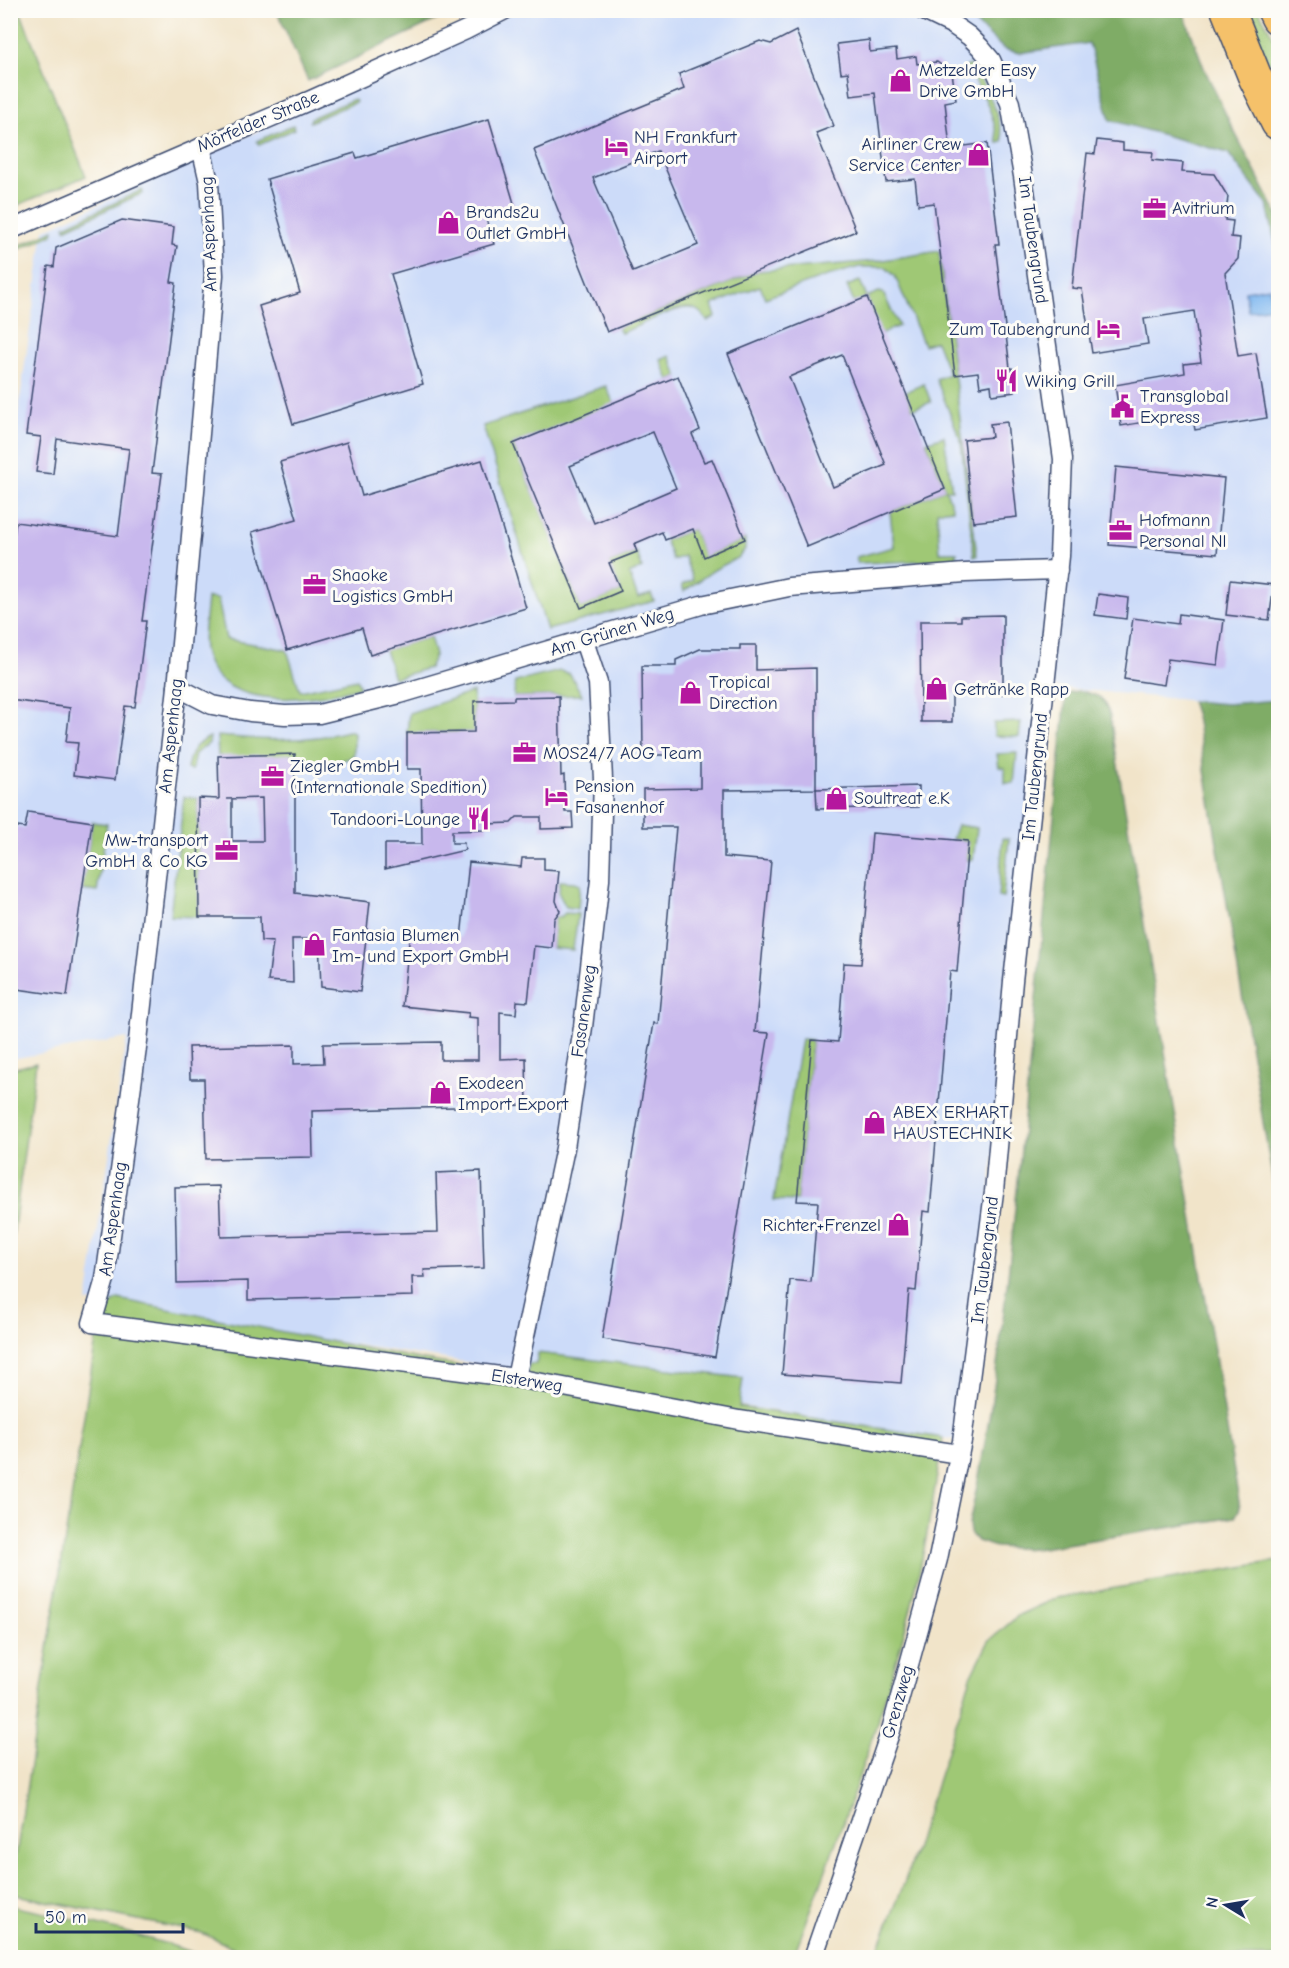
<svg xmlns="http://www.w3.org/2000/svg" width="1289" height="1968" font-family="'Comic Neue',sans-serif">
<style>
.built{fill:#ccdbf9}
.green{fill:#9fc874;stroke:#5d7c69;stroke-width:1.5}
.forest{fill:#7fac66;stroke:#4d6e62;stroke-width:1.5}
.water{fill:#80b8f0;stroke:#4e74a7;stroke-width:1.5}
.building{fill:#c8b8ed;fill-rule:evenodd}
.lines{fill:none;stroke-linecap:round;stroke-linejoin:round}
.street-casing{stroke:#3b4a6e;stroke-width:21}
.highway-casing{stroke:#3b4a6e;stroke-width:36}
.street{stroke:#fff;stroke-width:18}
.highway{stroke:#f5c16b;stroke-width:33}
.labels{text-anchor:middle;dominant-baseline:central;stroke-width:6;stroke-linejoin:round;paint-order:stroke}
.poi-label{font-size:18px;fill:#1b2f5e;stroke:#fdfcf7;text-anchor:start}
.street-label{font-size:18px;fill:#1b2f5e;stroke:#fdfcf7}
</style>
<rect width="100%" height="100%" fill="#fdfcf7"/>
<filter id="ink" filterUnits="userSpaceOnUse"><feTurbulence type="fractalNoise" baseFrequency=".0167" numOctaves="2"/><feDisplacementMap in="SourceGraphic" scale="12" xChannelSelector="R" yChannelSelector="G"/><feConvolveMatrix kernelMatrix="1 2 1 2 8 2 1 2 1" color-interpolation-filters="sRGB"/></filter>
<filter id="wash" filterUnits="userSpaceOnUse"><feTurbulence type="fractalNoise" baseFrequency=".008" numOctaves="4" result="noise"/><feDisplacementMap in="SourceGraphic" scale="24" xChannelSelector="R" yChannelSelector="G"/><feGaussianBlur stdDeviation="1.35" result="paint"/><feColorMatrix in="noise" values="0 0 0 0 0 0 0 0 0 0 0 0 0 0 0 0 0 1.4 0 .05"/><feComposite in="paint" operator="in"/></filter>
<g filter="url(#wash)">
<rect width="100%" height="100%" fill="#f1e4c9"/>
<polygon class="built" points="954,10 973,20 1058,11 1221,136 1267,204 1278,255 1278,700 1227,704 1045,686 962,1441 87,1302 127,1038 11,1059 10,469 44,230 517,11"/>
<g class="green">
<polygon points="20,11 86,176 11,208 10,11"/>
<polygon points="1245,11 1259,11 1278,45 1278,87"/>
<path d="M970,65c18,22 29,48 33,77l-5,1c-4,-28 -15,-55 -34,-75z"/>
<polygon points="354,99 356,102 310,122 311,118"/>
<polygon points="293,125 294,129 259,145 257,141"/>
<polygon points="142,190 143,193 65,229 65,226"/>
<polygon points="54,230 53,234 11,253 11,249"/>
<path d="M939,251l38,305h-3l-13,-115 -25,-62 13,-5 -13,-33 -12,4 -29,-69 -10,-9h-26l-35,10 -59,21 -5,-12 -48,19 4,12 -9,4c-4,-6 -9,-13 -18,-13 -15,-1 -53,19 -68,25l-3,-5 140,-57 119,-10z"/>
<polygon points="860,281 867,297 879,292 883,293 899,326 880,334 867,297 854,303 847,286"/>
<polygon points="670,356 678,376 669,380 661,360"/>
<polygon points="924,384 931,402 912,409 905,392"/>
<polygon points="606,386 614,404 513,444 581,607 621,591 609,563 637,552 642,568 629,574 638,598 651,594 654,601 547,630 483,426"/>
<polygon points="944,436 952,490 946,490 953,509 937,511 940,552 957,552 957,560 857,563 856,557 894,547 890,512 945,489 926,442"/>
<polygon points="693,529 704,556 745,539 745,549 739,557 714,570 684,591 682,585 693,580 684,556 673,560 665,540"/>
<path d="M207,598l11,1 8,40 61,11 13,41 57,-12 3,8c-44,13 -134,26 -154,-29 -6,-17 0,-42 1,-60z"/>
<polygon points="430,637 435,655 429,668 394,678 385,650"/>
<polygon points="560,671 570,674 582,695 514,697 515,682"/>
<polygon points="473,692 474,732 407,733 409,713"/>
<polygon points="1021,722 1019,737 994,736 994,723"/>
<path d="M348,731h4l2,3v20c-14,19 -111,5 -136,2l-1,-20c45,4 88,7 131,-5z"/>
<path d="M210,737l-1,6 -14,11 -3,16 -5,-1c3,-17 7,-25 23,-32z"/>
<polygon points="1017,753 1014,783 1005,783 1005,768 999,767 997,754"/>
<polygon points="184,797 198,798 199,917 170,916"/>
<polygon points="92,822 107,824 97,892 82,890"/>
<polygon points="957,825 977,828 973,860 966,860 968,841 952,839"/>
<polygon points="1003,838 1009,839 1003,898 998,897"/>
<polygon points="560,881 575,882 580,884 578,909 566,907 559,894"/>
<polygon points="565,913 578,914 573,950 552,948 554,918 562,916"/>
<polygon points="801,1039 812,1040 797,1201 774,1200"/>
<polygon points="36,1063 11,1250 11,1069"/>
<path d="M118,1299l306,61 103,17 2,-13h7l2,-11 205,25 -4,29 204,31c-9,57 -18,114 -32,170 -32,119 -74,235 -118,349h-540l-51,-24 -190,-39 -1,-6 87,-562 4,-15z"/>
<polygon points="1278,1561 1278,1957 875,1957 905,1881 971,1677 989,1641 1019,1615 1056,1598"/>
<path d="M11,1906c66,13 131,28 195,51h-195z"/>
</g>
<g class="forest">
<polygon points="277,11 455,11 308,81"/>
<polygon points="957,11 1183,11 1204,68 1230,123 1278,216 1278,255 1267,204 1228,153 1110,120 1089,43 1019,53 1004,49 970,18"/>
<path d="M1080,691c21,5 24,5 30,26l130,791 -5,9 -199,32 -40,-2 -19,-6 -7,-8 -1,-9c29,-130 41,-263 54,-395 14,-144 29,-288 43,-433l4,-4z"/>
<polygon points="1278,700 1278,1213 1196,716 1191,701 1227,704"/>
</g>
<polygon class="water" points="1269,287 1272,307 1248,311 1245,291"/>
<g id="blocks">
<g class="building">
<path d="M796,31l38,95 -18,7 40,98 -249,101 -73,-182 150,-61 -5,-15 81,-33 11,3zM658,151l40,94 -65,27 -40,-94z"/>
<polygon points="869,40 870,52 896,49 897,59 916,56 917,64 937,62 952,73 956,100 945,102 950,148 987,143 999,244 995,244 1010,368 1012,368 1015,392 992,395 991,385 980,387 978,372 955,375 934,203 918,205 915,179 886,182 875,93 851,96 848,72 841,73 837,44"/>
<polygon points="489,119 516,210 486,219 494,244 391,274 423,384 293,424 259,306 300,293 267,179 355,153 357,158"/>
<polygon points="1097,140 1123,143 1123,150 1153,152 1152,160 1183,163 1182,172 1214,174 1228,197 1225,220 1233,221 1231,237 1240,238 1238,259 1225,273 1238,356 1256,353 1267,418 1195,430 1192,414 1121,426 1115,385 1185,373 1184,364 1201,362 1194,311 1144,319 1148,344 1092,353 1082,289 1072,288 1087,153 1095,154"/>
<polygon points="122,220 174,227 172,245 177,246 171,282 176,283 152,473 162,474 142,621 146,621 135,707 125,706 115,780 74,775 78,743 66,742 70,708 10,700 10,564 16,522 118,536 129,449 57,439 53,474 36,472 41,437 26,435 48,266 54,267 56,248"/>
<path d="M867,297l78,192 -138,58 -79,-193zM842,355l44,110 -53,22 -44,-110z"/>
<path d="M678,376l22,54 -8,4 12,28 8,-3 33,80 -41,18 -11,-28 -28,11 -3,-8 -28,12 3,8 -28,11 12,28 -40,17 -68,-164zM653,432l23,56 -82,35 -24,-57z"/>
<polygon points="1007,422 1017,517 973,522 964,440 992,437 990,424"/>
<polygon points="347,442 362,496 482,460 526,608 370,655 362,628 287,650 252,532 297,519 280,462"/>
<polygon points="1116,467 1224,478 1217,554 1109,545"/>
<polygon points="1230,580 1274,585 1269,620 1226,615"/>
<polygon points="1098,594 1128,598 1126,619 1095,615"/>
<polygon points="1179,614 1224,620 1218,665 1168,659 1164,685 1124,679 1133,618 1178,624"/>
<polygon points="1003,615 1003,694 952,694 952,722 921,722 920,621 961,621 961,616"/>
<polygon points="740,645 756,645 756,670 816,668 816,789 724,790 724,857 771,861 755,1032 769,1033 715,1357 602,1339 654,1023 658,1024 676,827 643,827 643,789 700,788 700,755 643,755 642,666 676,666 676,660 700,649 740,649"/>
<polygon points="559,696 561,776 564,775 565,812 572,812 573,828 541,829 541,817 517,817 511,823 487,824 487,830 452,831 452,843 464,843 465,850 385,869 385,844 422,844 421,769 407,769 407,733 474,732 474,701 514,700 514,697"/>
<path d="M295,754v139l75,9 -10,90 -39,-5 -2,-48h-27l1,44 -25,-2 5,-39 -12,-1 -1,-24h-61l-1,-119 21,1 -1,-43zM262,798l1,43h-31v-42h-5z"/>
<polygon points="919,786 919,807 817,809 816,789"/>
<polygon points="28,812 92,822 67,996 10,988 10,826 25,828"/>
<polygon points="872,833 968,841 957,972 950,971 930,1212 923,1211 916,1291 909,1290 901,1383 782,1374 790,1280 811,1282 818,1202 797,1201 812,1040 838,1042 844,963 861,964"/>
<polygon points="522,858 544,858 544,870 559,871 556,901 560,911 554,919 552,948 534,946 528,1002 517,1001 516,1014 500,1012 500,1059 526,1058 527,1105 312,1111 313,1157 206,1159 204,1079 190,1079 189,1047 294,1045 294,1064 324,1063 323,1044 441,1042 441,1060 478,1060 478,1018 468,1017 469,1013 402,1006 410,933 461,938 469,862 521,867"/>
<polygon points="481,1171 484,1268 424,1270 425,1277 412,1277 413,1296 248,1300 248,1281 177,1283 175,1187 219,1186 221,1237 438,1232 436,1173"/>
</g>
</g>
</g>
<g filter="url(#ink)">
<use href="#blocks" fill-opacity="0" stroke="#3b4a6e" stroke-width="1.5"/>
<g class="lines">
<defs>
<g id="street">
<polyline points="201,147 209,182 214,275 191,536 177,687 138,1041 105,1279 92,1323 516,1378 739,1420 959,1454"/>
<polyline points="10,230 311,100 466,30 505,10"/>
<polyline points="177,687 212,705 250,712 285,715 319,714 400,694 701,605 789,587 965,573 1058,570"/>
<polyline points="516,1378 565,1148 583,1027 600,880 603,779 598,683 584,641"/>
<polyline points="813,1958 891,1730 938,1559 962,1441 994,1192 1013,981 1059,556 1063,459 1023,176 1010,103 991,60 980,47 969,36 953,25 922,10"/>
</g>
<g id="highway">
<polyline points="1228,10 1255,77 1278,123"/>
<polyline points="1274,10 1278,18"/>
</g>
</defs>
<use href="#street" class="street-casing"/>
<use href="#highway" class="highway-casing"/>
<use href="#street" class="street"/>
<use href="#highway" class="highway"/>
</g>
</g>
<defs>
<symbol id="shop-bare" viewBox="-9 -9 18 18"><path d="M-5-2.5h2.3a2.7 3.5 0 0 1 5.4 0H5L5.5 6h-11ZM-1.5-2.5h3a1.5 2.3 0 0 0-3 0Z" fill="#b5179e" stroke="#fdfcf7" stroke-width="2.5" paint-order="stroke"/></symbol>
<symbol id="hotel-bare" viewBox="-9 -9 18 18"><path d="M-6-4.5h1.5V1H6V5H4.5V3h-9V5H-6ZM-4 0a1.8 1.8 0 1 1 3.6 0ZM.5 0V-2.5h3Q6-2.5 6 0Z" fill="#b5179e" stroke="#fdfcf7" stroke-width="2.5" paint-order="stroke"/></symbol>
<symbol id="office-bare" viewBox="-9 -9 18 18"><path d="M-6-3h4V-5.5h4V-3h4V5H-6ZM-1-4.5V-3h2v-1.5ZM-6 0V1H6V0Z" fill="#b5179e" stroke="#fdfcf7" stroke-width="2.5" paint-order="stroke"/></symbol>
<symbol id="restaurant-bare" viewBox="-9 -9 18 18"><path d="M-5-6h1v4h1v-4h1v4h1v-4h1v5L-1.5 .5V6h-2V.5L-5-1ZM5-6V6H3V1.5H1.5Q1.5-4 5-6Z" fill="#b5179e" stroke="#fdfcf7" stroke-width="2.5" paint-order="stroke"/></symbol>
<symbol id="civic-bare" viewBox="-9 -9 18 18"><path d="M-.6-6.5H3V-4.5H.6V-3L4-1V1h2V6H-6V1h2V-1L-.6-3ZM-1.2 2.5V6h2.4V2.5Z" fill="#b5179e" stroke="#fdfcf7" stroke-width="2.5" paint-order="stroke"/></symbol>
</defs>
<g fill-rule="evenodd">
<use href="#shop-bare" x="884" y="64" width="33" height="33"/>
<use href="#hotel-bare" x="600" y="130" width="33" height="33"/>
<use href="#shop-bare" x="962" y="138" width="33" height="33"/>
<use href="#office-bare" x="1138" y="192" width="33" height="33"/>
<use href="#shop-bare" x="432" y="206" width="33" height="33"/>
<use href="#hotel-bare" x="1092" y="312" width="33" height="33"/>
<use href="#restaurant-bare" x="990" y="364" width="33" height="33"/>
<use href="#civic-bare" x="1106" y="390" width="33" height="33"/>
<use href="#office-bare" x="1104" y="514" width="33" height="33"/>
<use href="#office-bare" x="298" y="568" width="33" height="33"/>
<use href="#shop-bare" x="920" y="672" width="33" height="33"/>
<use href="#shop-bare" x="674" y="676" width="33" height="33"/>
<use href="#office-bare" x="508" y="736" width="33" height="33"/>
<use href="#office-bare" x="256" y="760" width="33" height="33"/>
<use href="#hotel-bare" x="540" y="780" width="33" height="33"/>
<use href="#shop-bare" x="820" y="782" width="33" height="33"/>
<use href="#restaurant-bare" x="462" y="802" width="33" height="33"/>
<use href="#office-bare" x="210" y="834" width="33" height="33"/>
<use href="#shop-bare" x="298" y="928" width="33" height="33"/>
<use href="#shop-bare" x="424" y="1076" width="33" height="33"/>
<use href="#shop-bare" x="858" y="1106" width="33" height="33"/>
<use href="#shop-bare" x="882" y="1208" width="33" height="33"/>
</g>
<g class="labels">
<g class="poi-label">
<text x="919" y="70">Metzelder Easy<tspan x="919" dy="21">Drive GmbH</tspan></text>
<text x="634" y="137">NH Frankfurt<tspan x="634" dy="21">Airport</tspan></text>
<text x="961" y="144" text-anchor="end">Airliner Crew<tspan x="961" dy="21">Service Center</tspan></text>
<text x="1172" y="208">Avitrium</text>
<text x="466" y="212">Brands2u<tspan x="466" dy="21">Outlet GmbH</tspan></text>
<text x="1090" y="329" text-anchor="end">Zum Taubengrund</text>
<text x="1025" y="381">Wiking Grill</text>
<text x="1140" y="396">Transglobal<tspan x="1140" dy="21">Express</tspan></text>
<text x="1139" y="520">Hofmann<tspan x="1139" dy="21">Personal Nl</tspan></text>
<text x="332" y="575">Shaoke<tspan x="332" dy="21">Logistics GmbH</tspan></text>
<text x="709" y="682">Tropical<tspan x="709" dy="21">Direction</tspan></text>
<text x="954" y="689">Getränke Rapp</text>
<text x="543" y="753">MOS24/7 AOG Team</text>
<text x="290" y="766">Ziegler GmbH<tspan x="290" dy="21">(Internationale Spedition)</tspan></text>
<text x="575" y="786">Pension<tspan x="575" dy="21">Fasanenhof</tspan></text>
<text x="854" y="798">Soultreat e.K</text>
<text x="460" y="819" text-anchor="end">Tandoori-Lounge</text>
<text x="208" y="840" text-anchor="end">Mw-transport<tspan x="208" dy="21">GmbH &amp; Co KG</tspan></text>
<text x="332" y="935">Fantasia Blumen<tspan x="332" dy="21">Im- und Export GmbH</tspan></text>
<text x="458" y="1083">Exodeen<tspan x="458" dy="21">Import Export</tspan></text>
<text x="893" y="1112">ABEX ERHART<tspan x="893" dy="21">HAUSTECHNIK</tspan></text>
<text x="881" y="1225" text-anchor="end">Richter+Frenzel</text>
</g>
<g class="street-label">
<text transform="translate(258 122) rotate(-23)">Mörfelder Straße</text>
<text transform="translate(209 234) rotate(-92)">Am Aspenhaag</text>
<text transform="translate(1033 240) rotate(82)">Im Taubengrund</text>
<text transform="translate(612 632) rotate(-17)">Am Grünen Weg</text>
<text transform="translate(171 736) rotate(-84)">Am Aspenhaag</text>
<text transform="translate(1035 777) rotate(-84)">Im Taubengrund</text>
<text transform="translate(584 1011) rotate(-82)">Fasanenweg</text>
<text transform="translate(113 1219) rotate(-82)">Am Aspenhaag</text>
<text transform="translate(985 1260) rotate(-83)">Im Taubengrund</text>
<text transform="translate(527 1381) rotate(9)">Elsterweg</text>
<text transform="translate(898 1702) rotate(-74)">Grenzweg</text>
</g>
</g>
<rect width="1289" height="1968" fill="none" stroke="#fdfcf7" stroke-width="36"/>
<g transform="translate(1226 1905) rotate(281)" stroke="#fdfcf7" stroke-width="4.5" paint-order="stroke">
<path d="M0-4.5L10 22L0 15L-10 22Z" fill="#1b2f5e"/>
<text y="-9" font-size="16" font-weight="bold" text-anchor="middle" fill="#1b2f5e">N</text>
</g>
<path d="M36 1923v9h147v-9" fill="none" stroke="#1b2f5e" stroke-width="3"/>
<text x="45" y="1923" font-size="18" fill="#1b2f5e" stroke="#fdfcf7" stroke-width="4.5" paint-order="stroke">50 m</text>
</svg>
